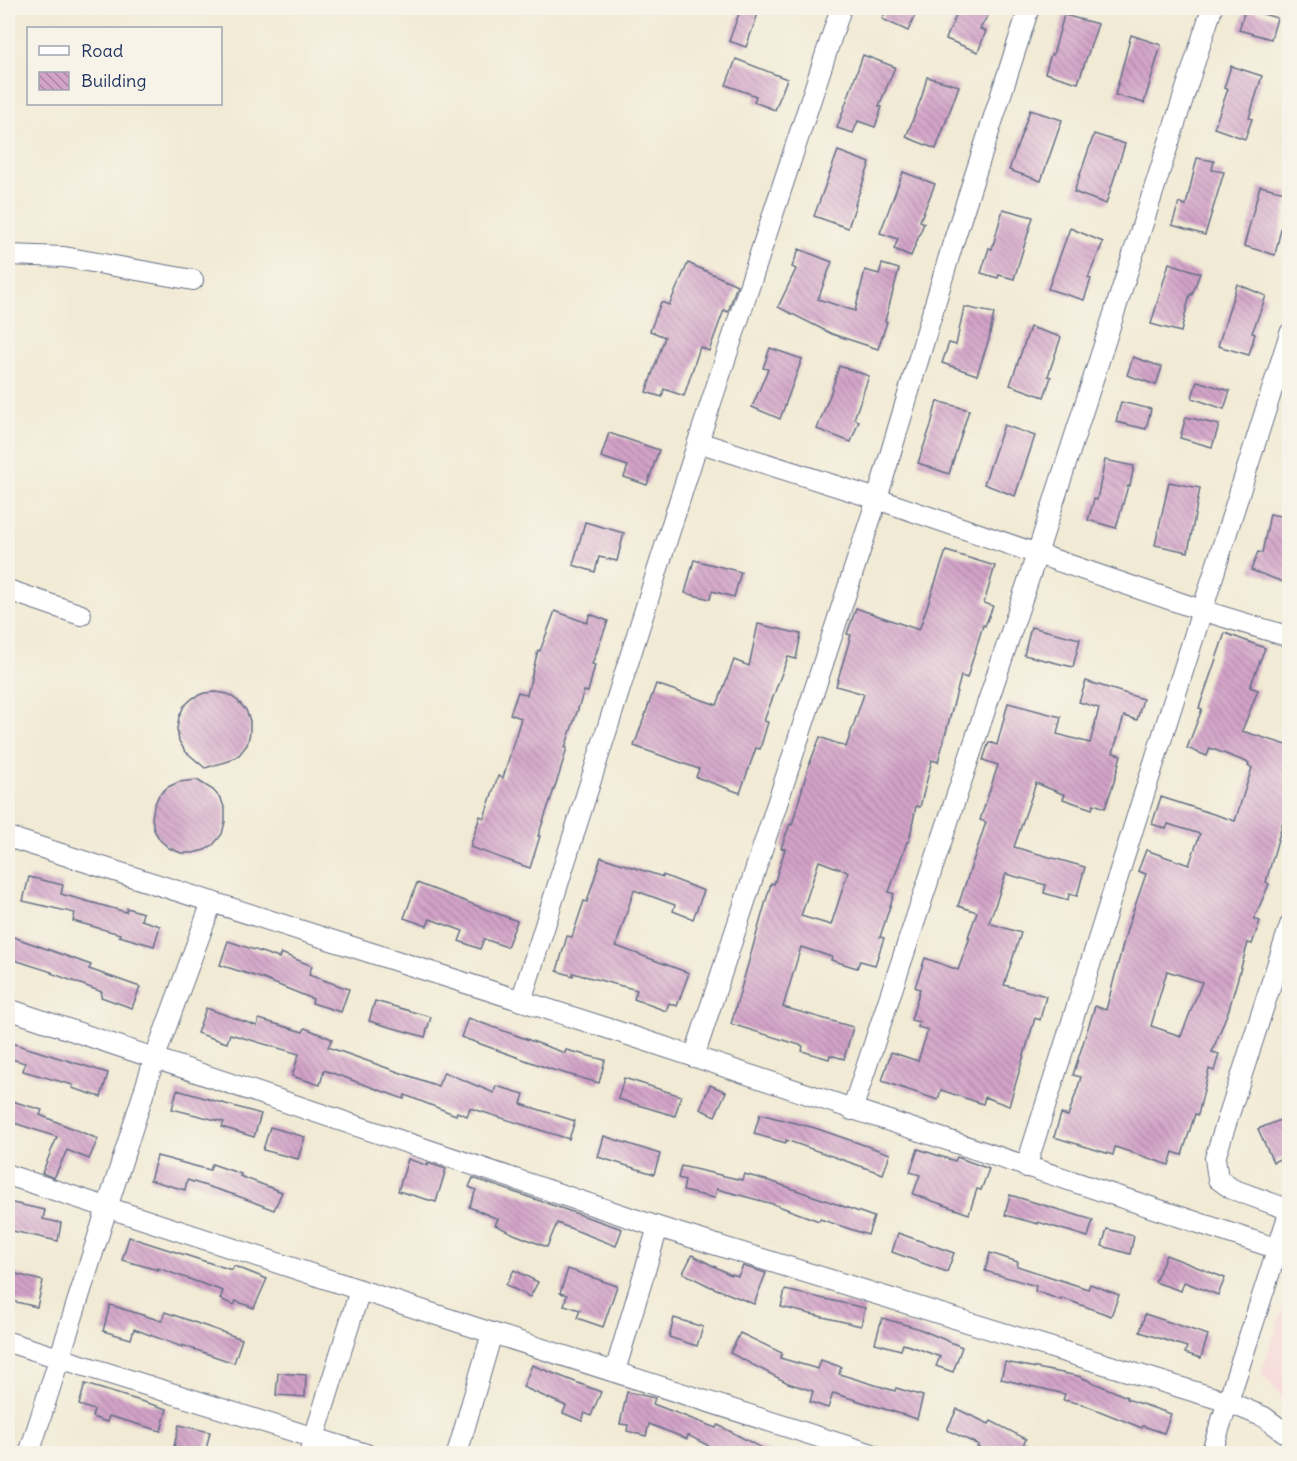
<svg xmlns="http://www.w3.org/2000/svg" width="1297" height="1461" font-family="Delius,sans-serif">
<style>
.built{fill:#f7cfd3}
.building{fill:url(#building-back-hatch);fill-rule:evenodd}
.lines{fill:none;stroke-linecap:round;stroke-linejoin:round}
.minor-casing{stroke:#667087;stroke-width:22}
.minor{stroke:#fff;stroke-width:20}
</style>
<defs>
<pattern id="building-back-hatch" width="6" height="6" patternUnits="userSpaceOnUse" patternTransform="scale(1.5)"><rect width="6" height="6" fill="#d3a3c8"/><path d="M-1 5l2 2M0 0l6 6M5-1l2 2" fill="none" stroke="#aa85a6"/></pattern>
</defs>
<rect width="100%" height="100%" fill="#f7f3e8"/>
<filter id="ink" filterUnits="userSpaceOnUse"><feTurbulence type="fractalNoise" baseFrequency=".0167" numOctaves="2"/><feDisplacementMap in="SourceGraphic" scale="12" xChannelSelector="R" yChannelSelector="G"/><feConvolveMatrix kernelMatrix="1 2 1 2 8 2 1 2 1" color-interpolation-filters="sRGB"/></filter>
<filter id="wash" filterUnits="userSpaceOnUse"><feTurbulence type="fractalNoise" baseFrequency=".008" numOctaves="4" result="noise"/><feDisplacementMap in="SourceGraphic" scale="24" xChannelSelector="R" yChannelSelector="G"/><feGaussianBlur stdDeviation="1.35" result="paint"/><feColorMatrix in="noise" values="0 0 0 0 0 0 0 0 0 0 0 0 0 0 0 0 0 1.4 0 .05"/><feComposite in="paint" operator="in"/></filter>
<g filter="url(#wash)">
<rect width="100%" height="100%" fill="#f1ead4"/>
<polygon class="built" points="1289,1292 1289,1405 1261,1373"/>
<g id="blocks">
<g class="building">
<polygon points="741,8 760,8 746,47 729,41"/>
<polygon points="887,8 918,8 908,31 882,19"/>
<polygon points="959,8 992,8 980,29 986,31 978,52 946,39"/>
<polygon points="1245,9 1277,18 1271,39 1239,30"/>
<polygon points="1064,15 1098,24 1078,83 1045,73 1051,54 1053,55"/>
<polygon points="1131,35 1161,45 1144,103 1115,95"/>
<polygon points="863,55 895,67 879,106 882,107 875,127 858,121 853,133 837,128"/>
<polygon points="736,59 787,79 775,110 754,102 756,96 726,85"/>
<polygon points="1231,66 1262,76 1249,118 1252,119 1245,139 1214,128 1228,89 1224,88"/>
<polygon points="927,77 959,86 936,149 906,137 922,96"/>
<polygon points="1030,110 1062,120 1041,181 1009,170"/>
<polygon points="1094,134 1125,144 1106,204 1074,192"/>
<polygon points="838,151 870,163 855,204 856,204 848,228 814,216"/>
<polygon points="1197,158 1214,161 1212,170 1224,172 1205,235 1172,225 1179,203 1186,205"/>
<polygon points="903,172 935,184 920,221 924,223 911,256 894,249 898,239 880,233"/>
<polygon points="1260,186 1289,193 1275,255 1244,246"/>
<polygon points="1003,209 1033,217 1014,279 999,275 998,278 981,273 989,248 992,249"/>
<polygon points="1070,228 1103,242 1088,278 1091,279 1084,300 1048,289"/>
<polygon points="799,249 832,262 818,299 855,311 865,270 879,274 882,264 899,269 885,321 887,322 878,349 832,334 778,307 796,269 792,267"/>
<polygon points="688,263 737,285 728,312 724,310 709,351 700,347 684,396 664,389 662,397 646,392 665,337 650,331 661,302 669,305"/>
<polygon points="1169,263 1200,273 1192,295 1190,294 1181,332 1151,324"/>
<polygon points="1237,284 1266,296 1252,333 1255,334 1249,355 1218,346"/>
<polygon points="964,307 994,313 989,339 977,375 942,363 949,343 956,345"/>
<polygon points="1030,327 1061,337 1048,376 1051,377 1044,397 1010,385"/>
<polygon points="770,348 802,359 780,419 752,407 768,369 763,368"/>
<polygon points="1133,357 1162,367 1156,385 1127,375"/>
<polygon points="839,366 869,376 854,419 859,421 851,442 817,429 831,392"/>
<polygon points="1197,381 1230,391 1224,409 1192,398"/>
<polygon points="937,401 969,410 949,474 918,463 931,425"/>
<polygon points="1121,402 1151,409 1146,429 1116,422"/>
<polygon points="1186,417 1219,425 1212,447 1180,438"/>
<polygon points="1004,425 1035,436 1015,496 984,484"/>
<polygon points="609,433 659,450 647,485 624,477 628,466 601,457"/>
<polygon points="1105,460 1134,466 1130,486 1128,486 1116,528 1088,520 1094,499 1097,500"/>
<polygon points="1169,482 1200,488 1188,552 1155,545"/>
<polygon points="1270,514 1290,518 1290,573 1286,583 1251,570 1258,552 1262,553"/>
<polygon points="585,522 624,533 617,561 599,557 595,572 573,565"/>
<path d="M946,551l49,15 -11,37 9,3 -8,20 -2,-1 -16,53 -6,-2 -23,86 -6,-2 -12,47 -4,-1 -7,36h-2l-18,50 5,2 -14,43 4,1 -9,27 -15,-4 -3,7 -26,-8 1,-3 -31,-10 -18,60 70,20 -9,32 -14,-4 -1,4 -27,-8 1,-5 -72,-22 40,-141 3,1 11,-35 -4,-1 9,-24 2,1 16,-57 12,-31 26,10 18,-53 -28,-8 15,-51 -4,-1 9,-26 63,22zM819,861l29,11 -17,53 -30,-9z"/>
<polygon points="694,560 741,572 734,597 712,591 710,599 685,593"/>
<polygon points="555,611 587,623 590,614 608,621 592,664 595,665 588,692 584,691 565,748 567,748 559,775 538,836 540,836 530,868 470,847 480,816 484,818 498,776 503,778 521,718 510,714 518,692 527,695 538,650 540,651"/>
<polygon points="758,624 801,634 796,659 788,657 764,721 768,722 760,749 756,748 740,793 696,777 699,769 634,746 656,684 717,705 734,660 749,666"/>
<polygon points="1031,627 1080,639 1073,667 1024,655"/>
<path d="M1225,633l40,15 -15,39 8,3 -16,41 48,15v74l-6,-2 -18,64 3,2 -15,35 6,2 -8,23 -4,-1 -19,66 -17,43 7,2 -5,17 -5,-2 -11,46 -3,-1 -13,41 -9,-3 -4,13 -54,-18 -2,8 -59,-18 7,-23 7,2 10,-29 3,-10 -8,-2 22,-69 11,4 21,-81 19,-55 -8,-3 8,-21 43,15 11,-31 -32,-10 -2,5 -14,-5 9,-27 74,24 17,-53 -4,-2 1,-3 -39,-15 -3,8 -20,-8 15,-39 -3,-1zM1167,971l35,11 -21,54 -30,-10z"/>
<polygon points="1086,681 1143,699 1137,720 1124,716 1113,753 1121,755 1114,782 1105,808 1094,804 1092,809 1063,799 1065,795 1036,783 1014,847 1085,867 1077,896 1069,894 1068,900 1044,893 1046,885 1006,874 989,923 1021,933 1004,985 1046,996 1040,1020 1035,1018 1009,1106 985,1097 983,1104 941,1090 938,1100 882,1081 891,1052 918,1061 928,1030 918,1027 919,1022 911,1020 920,989 915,987 925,958 958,970 970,937 968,937 977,912 958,906 986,822 980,820 998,765 983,760 989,742 997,745 1008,703 1061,717 1057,734 1090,743 1099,708 1079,702"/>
<polygon points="216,692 228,694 238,701 246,710 250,721 250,733 247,745 239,755 229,761 205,768 185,751 179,741 177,729 179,717 184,706 193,698 204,693"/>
<polygon points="197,780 213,790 221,799 225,810 225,822 222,834 214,844 205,850 193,853 181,853 169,848 160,840 154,830 152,818 154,806 159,795 168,787 179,782"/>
<polygon points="601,857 663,877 663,875 704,891 693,919 673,911 675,905 634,890 616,946 689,973 677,1006 669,1003 666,1011 634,999 637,990 573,973 573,976 557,971 567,936 572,937 584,901 587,902"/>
<polygon points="29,877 63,885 61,894 126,912 127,908 143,913 141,920 160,926 154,946 119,936 120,934 73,921 75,913 23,901"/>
<polygon points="417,883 517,921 507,947 484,939 480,949 459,941 463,931 430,919 427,926 404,918"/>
<polygon points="8,935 91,965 89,969 140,987 132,1008 101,997 102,992 51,973 52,972 8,958"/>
<polygon points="228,941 279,958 281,953 312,966 309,975 349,989 341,1012 312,1003 313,999 261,978 220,965"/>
<polygon points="375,1001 431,1017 425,1037 369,1021"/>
<polygon points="206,1008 257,1026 259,1019 303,1032 305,1028 332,1039 328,1047 438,1086 444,1072 494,1093 496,1086 524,1094 521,1104 575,1121 569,1139 470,1108 467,1116 457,1112 456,1115 405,1095 404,1099 324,1070 320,1085 292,1076 299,1054 230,1034 227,1043 197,1033"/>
<polygon points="468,1018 565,1053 566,1050 605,1060 599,1083 553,1070 461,1037"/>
<polygon points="8,1042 108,1073 101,1097 72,1088 73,1085 23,1071 25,1063 8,1058"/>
<polygon points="624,1078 681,1096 675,1116 618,1099"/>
<polygon points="710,1085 726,1092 715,1116 700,1109"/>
<polygon points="177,1090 261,1114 254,1137 222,1127 224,1122 172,1109"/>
<polygon points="12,1101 42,1110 40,1115 98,1139 89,1159 67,1150 54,1178 42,1173 57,1137 8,1121"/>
<polygon points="760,1114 815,1128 890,1154 883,1174 786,1140 786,1143 754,1134"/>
<polygon points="1290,1116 1290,1155 1273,1162 1258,1129"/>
<polygon points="270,1127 305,1137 298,1159 263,1150"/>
<polygon points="604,1136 660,1154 654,1174 598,1157"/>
<polygon points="918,1149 955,1161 957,1157 989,1169 981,1190 977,1189 969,1214 913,1194 920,1175 910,1172"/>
<polygon points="157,1156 210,1170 212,1164 241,1174 240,1176 282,1192 274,1210 235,1195 187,1180 185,1190 150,1180"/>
<polygon points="408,1159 428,1166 428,1163 446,1169 436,1202 398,1191"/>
<polygon points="681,1166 742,1180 744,1174 773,1182 874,1217 868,1235 820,1219 819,1221 773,1204 717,1189 715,1198 683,1191 685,1180 678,1178"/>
<polygon points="473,1178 622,1229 616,1246 557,1223 547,1247 514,1234 495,1225 498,1219 469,1207 476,1190 469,1187"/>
<polygon points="1010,1195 1093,1220 1088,1237 1038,1222 1038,1224 1005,1215"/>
<polygon points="8,1202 45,1210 43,1219 61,1223 58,1241 8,1230"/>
<polygon points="1107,1229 1134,1236 1130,1254 1102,1246"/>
<polygon points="898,1233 954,1253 947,1272 892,1252"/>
<polygon points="129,1237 232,1270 234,1266 267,1279 254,1308 236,1301 234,1305 220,1299 223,1291 158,1268 158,1270 122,1260"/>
<polygon points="990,1253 1018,1262 1017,1266 1088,1289 1090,1284 1119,1295 1111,1316 1062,1298 1061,1300 1035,1291 1036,1286 985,1271"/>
<polygon points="692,1255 731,1275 732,1274 738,1276 743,1266 766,1273 754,1304 709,1286 683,1273"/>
<polygon points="1166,1255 1225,1278 1218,1295 1184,1282 1181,1291 1155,1282"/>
<polygon points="568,1269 617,1286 603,1327 577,1318 580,1310 564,1305 567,1295 560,1293"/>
<polygon points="514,1270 538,1282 530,1297 506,1285"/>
<polygon points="8,1272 43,1281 37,1307 8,1300"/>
<polygon points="785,1290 865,1308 861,1326 781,1307"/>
<polygon points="110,1305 162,1321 165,1312 242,1339 234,1363 182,1345 182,1347 134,1329 131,1339 103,1331"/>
<polygon points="1145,1314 1208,1335 1201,1358 1185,1353 1187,1347 1140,1332"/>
<polygon points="674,1318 703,1327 697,1346 669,1337"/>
<polygon points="882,1318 917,1328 962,1347 953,1372 936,1366 940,1357 919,1349 903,1344 901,1350 875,1343"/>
<polygon points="740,1333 782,1353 780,1358 818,1369 821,1360 841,1367 839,1374 895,1391 896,1388 923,1396 917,1419 833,1393 828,1408 810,1402 813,1391 788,1383 730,1353"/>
<polygon points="1005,1362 1078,1376 1127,1397 1127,1399 1171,1414 1164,1433 1143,1426 1142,1428 1082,1404 1063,1400 1065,1394 1001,1379"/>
<polygon points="532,1365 601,1392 591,1416 585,1413 582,1421 563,1413 566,1406 523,1387"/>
<polygon points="278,1373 306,1375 305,1397 276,1395"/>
<polygon points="85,1384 167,1409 161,1431 109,1416 107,1422 92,1417 94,1410 79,1405"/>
<polygon points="627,1392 655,1398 653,1404 716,1428 718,1425 773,1454 724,1454 688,1435 687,1439 649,1424 646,1436 627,1431 628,1425 620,1424"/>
<polygon points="957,1409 989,1424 991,1421 1026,1439 1019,1454 990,1454 977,1447 979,1445 947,1430"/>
<polygon points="179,1425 210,1432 205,1454 174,1447"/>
</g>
</g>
</g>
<g filter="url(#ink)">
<use href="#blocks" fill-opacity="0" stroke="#667087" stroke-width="1.5"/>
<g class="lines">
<defs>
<g id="minor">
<polyline points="8,255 64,257 193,280"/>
<polyline points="698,442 877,499 1201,610 1290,637"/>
<polyline points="8,590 81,615"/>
<polyline points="8,837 613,1030 1278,1249"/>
<polyline points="1290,925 1215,1158 1218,1179 1232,1189 1290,1210"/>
<polyline points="521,1001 698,442 841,8"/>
<polyline points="8,1009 658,1227 1228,1402 1264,1417 1290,1436"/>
<polyline points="694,1057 877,499 953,243 1029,8"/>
<polyline points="852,1110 1037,554 1212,8"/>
<polyline points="1026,1167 1290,333"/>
<polyline points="8,1175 492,1333 457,1454"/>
<polyline points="492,1333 872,1454"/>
<polyline points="8,1342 366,1454"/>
<polyline points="615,1371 658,1227"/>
<polyline points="29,1454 155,1057 212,902"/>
<polyline points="309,1454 360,1290"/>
<polyline points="1211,1454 1290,1210"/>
</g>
</defs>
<use href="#minor" class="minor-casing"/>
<use href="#minor" class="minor"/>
</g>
</g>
<rect width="1297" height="1461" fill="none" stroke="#f7f3e8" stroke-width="30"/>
<rect x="27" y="27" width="195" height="78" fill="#f7f3e8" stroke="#9fa5b1" stroke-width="1.5"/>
<rect x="39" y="46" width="30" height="9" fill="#ffffff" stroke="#9fa5b1" stroke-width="1.5"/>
<text x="81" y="57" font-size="18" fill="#1b2f5e">Road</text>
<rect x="39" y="72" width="30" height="18" fill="url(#building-back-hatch)" stroke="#9fa5b1" stroke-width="1.5"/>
<text x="81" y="87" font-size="18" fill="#1b2f5e">Building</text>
</svg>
